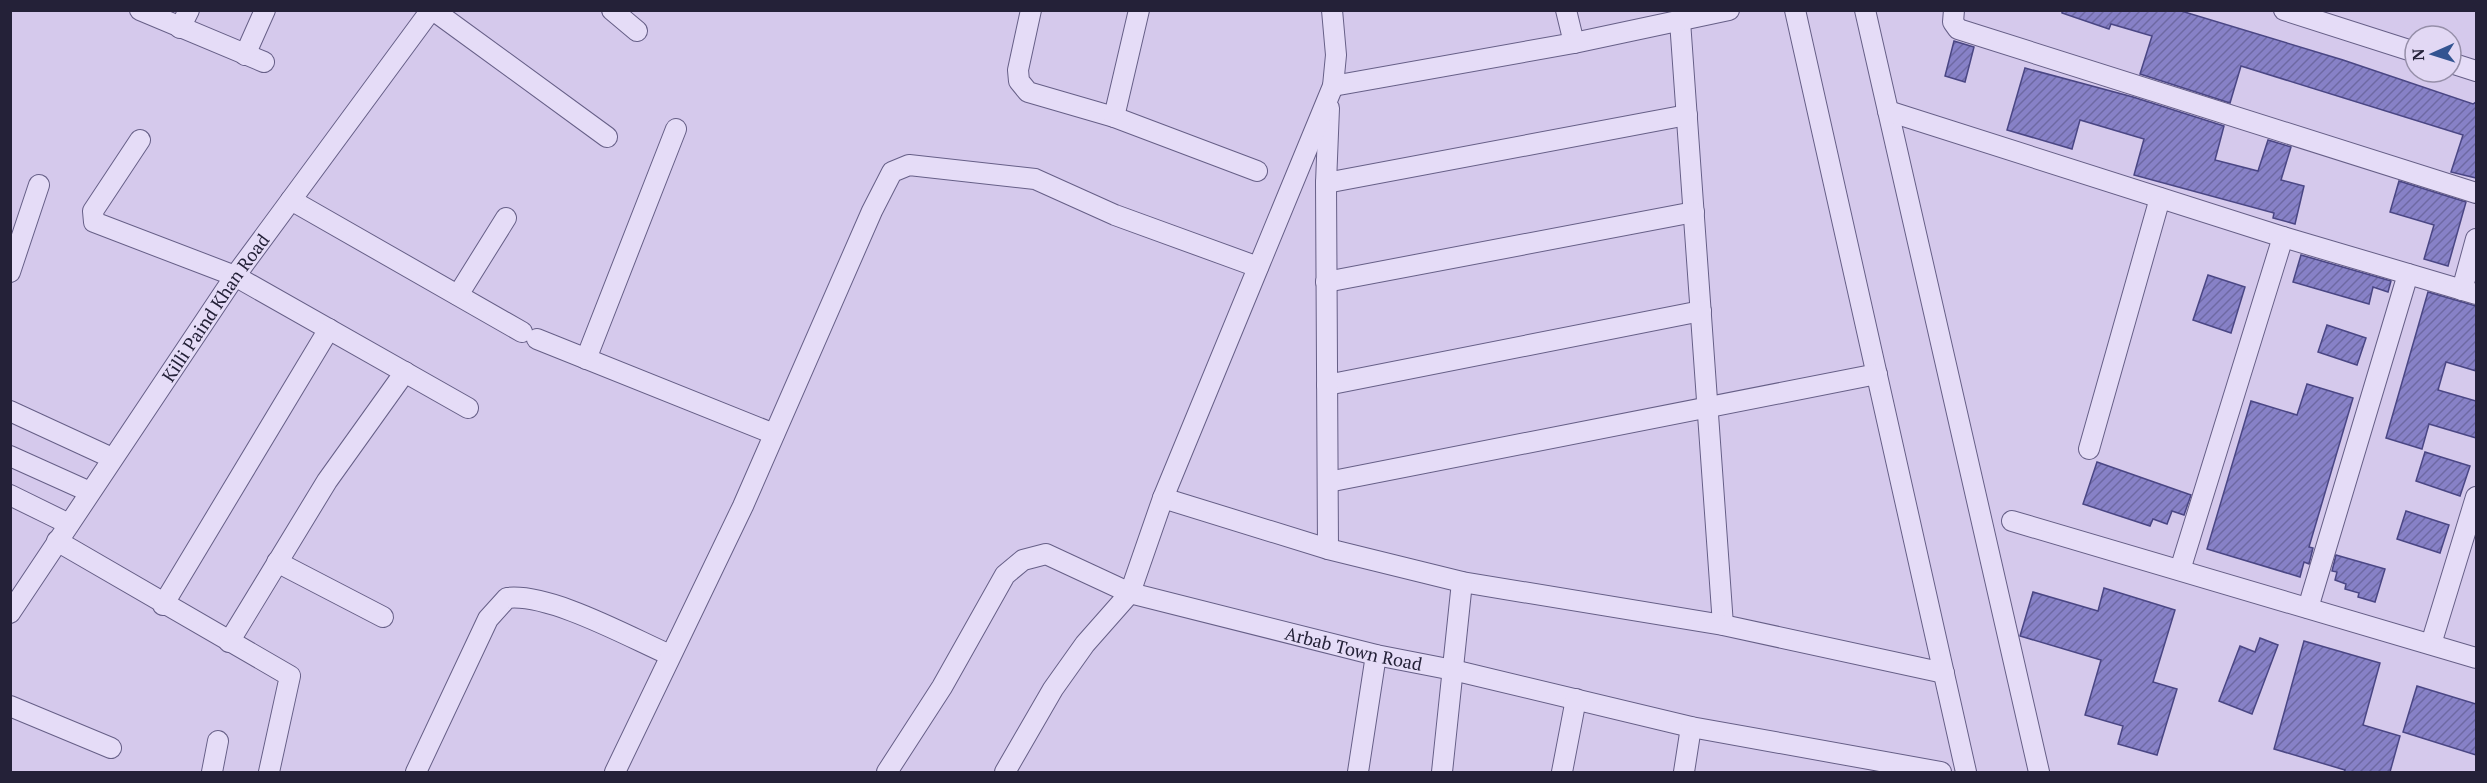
<svg xmlns="http://www.w3.org/2000/svg" width="2487" height="783" font-family="'PT Serif',serif">
<style>
.building{fill:url(#building-hatch);stroke:#4a4684;stroke-width:1.5}
.lines{fill:none;stroke-linecap:round;stroke-linejoin:round}
.minor-casing{stroke:#665f87;stroke-width:22}
.minor{stroke:#e5dcf7;stroke-width:20}
.labels{text-anchor:middle;dominant-baseline:central;stroke-width:4.5;stroke-linejoin:round;paint-order:stroke}
.street-label{font-size:18px;fill:#242138;stroke:#e2d8f4}
</style>
<defs>
<pattern id="building-hatch" width="6" height="6" patternUnits="userSpaceOnUse" patternTransform="scale(1.5)"><rect width="6" height="6" fill="#8781c7"/><path d="M-1 1l2-2M0 6l6-6M5 7l2-2" fill="none" stroke="#6e69a3"/></pattern>
</defs>
<rect width="100%" height="100%" fill="#d5c9ec"/>
<g class="building">
<polygon points="2062,10 2178,10 2343,60 2473,104 2476,102 2476,178 2451,172 2463,135 2241,66 2230,103 2140,74 2152,36 2111,24 2109,29 2062,13"/>
<polygon points="1954,41 1974,47 1965,82 1945,76"/>
<polygon points="2025,68 2133,97 2224,126 2215,160 2258,171 2268,140 2291,147 2281,180 2304,186 2295,224 2273,218 2274,213 2134,175 2144,139 2080,120 2072,149 2007,130"/>
<polygon points="2399,181 2466,202 2448,266 2424,259 2434,225 2390,212"/>
<polygon points="2301,255 2391,281 2388,292 2373,287 2369,304 2293,282"/>
<polygon points="2208,275 2245,287 2231,333 2193,320"/>
<polygon points="2428,292 2476,306 2476,371 2446,362 2438,390 2476,401 2476,438 2429,424 2422,449 2386,438"/>
<polygon points="2327,325 2366,338 2357,365 2318,352"/>
<polygon points="2307,384 2353,398 2309,547 2313,548 2309,564 2304,562 2300,577 2207,549 2251,401 2297,415"/>
<polygon points="2425,452 2470,466 2460,496 2416,481"/>
<polygon points="2097,462 2191,495 2184,515 2172,511 2167,524 2153,519 2150,526 2083,504"/>
<polygon points="2406,511 2449,525 2440,553 2397,539"/>
<polygon points="2336,555 2385,569 2375,602 2358,597 2359,593 2345,589 2346,584 2335,580 2337,572 2332,571"/>
<polygon points="2104,588 2175,610 2153,682 2177,689 2157,755 2118,744 2123,726 2085,715 2101,660 2020,636 2033,592 2098,611"/>
<polygon points="2260,638 2278,645 2252,714 2219,701 2240,646 2255,652"/>
<polygon points="2304,641 2380,663 2363,725 2400,736 2390,772 2344,772 2345,770 2274,749"/>
<polygon points="2417,686 2476,704 2476,755 2403,732"/>
</g>
<g class="lines">
<defs>
<g id="minor">
<polyline points="140,10 264,62"/>
<polyline points="433,10 607,137"/>
<polyline points="612,10 637,31"/>
<polyline points="1031,10 1018,70 1019,81 1028,92 1114,117 1257,171"/>
<polyline points="1566,10 1574,43"/>
<polyline points="1795,10 1966,772"/>
<polyline points="1865,10 2039,772"/>
<polyline points="1954,10 1953,22 1958,29 2476,193"/>
<polyline points="2284,10 2415,52"/>
<polyline points="1680,21 1723,625"/>
<polyline points="180,28 189,10"/>
<polyline points="245,55 265,10"/>
<polyline points="2451,63 2476,71"/>
<polyline points="1333,86 1574,43 1729,10"/>
<polyline points="1888,111 2283,237 2476,294"/>
<polyline points="1114,117 1139,10"/>
<polyline points="140,140 93,211 94,222 235,276 468,408"/>
<polyline points="1326,183 1687,115"/>
<polyline points="291,200 522,332"/>
<polyline points="10,272 39,185"/>
<polyline points="1326,282 1694,212"/>
<polyline points="2462,290 2476,239"/>
<polyline points="458,295 506,218"/>
<polyline points="537,339 774,434"/>
<polyline points="586,359 676,129"/>
<polyline points="1327,385 1701,311"/>
<polyline points="10,411 112,458"/>
<polyline points="2089,449 2160,198"/>
<polyline points="10,456 90,492"/>
<polyline points="1328,482 1877,374"/>
<polyline points="10,495 69,524"/>
<polyline points="1163,498 1328,549 1462,582 1723,625 1944,673"/>
<polyline points="2012,521 2476,658"/>
<polyline points="57,541 290,676 269,772"/>
<polyline points="1328,549 1326,183 1329,108"/>
<polyline points="277,562 383,617"/>
<polyline points="2180,570 2283,237"/>
<polyline points="163,605 329,329"/>
<polyline points="2308,608 2408,274"/>
<path id="s1" d="M10,613l225,-337 196,-266"/>
<polyline points="229,642 327,481 405,372"/>
<polyline points="2431,644 2476,497"/>
<polyline points="10,706 111,748"/>
<polyline points="212,772 218,741"/>
<path d="M416,772l72,-153 19,-21c43,-5 122,39 163,57"/>
<polyline points="615,772 743,506 872,211 892,172 909,165 1035,179 1115,215 1258,267"/>
<path id="s2" d="M887,772l55,-85 63,-112 18,-15 23,-6 84,39 246,62 77,15 238,57 250,45"/>
<polyline points="1005,772 1053,689 1085,644 1130,593 1163,498 1333,86 1336,55 1332,10"/>
<polyline points="1358,772 1376,655"/>
<polyline points="1442,772 1462,582"/>
<polyline points="1562,772 1576,699"/>
<polyline points="1684,772 1691,727"/>
</g>
</defs>
<use href="#minor" class="minor-casing"/>
<use href="#minor" class="minor"/>
</g>
<g class="labels">
<g class="street-label">
<text stroke="none"><textPath href="#s1" startOffset="368">Killi Paind Khan Road</textPath></text>
<text stroke="none"><textPath href="#s2" startOffset="600">Arbab Town Road</textPath></text>
</g>
</g>
<rect width="2487" height="783" fill="none" stroke="#242138" stroke-width="24"/>
<g transform="translate(2433 54) rotate(267)"><circle r="28" fill="#e2d8f4" stroke="#968fa9" stroke-width="1.5"/>
<path d="M0-4.5L10 22L0 15L-10 22Z" fill="#335491"/>
<text y="-9" font-size="16" font-weight="bold" text-anchor="middle" fill="#242138">N</text>
</g>
</svg>
